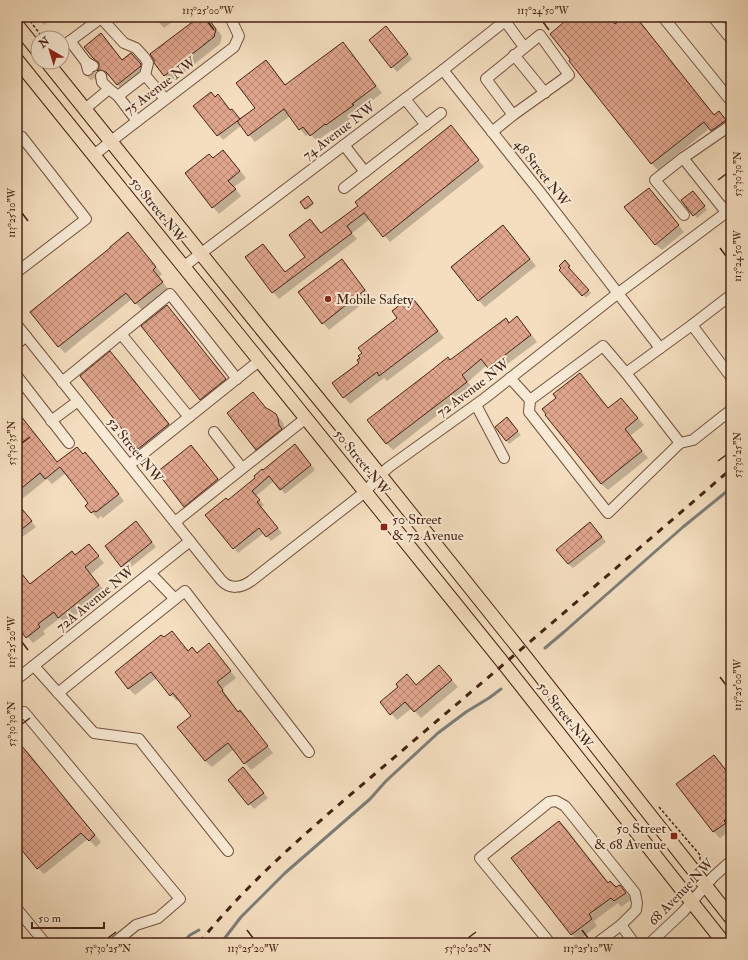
<svg xmlns="http://www.w3.org/2000/svg" width="748" height="960" font-family="'IM FELL Double Pica',serif">
<style>
.shadow{fill:#0003}
.lines{fill:none;stroke-linecap:round;stroke-linejoin:round}
.stream{stroke:#7c7d79;stroke-width:3}
.building{fill:url(#building-cross-hatch);stroke:#462214}
.minor-tunnel{stroke:#d1b89d;stroke-width:10;stroke-dasharray:10 5;stroke-linecap:butt}
.minor-casing{stroke:#72513f;stroke-width:12}
.major-casing{stroke:#462214;stroke-width:15}
.path{stroke:#462214;stroke-width:1.5;stroke-dasharray:3 2;stroke-linecap:butt}
.minor{stroke:#f8ead5;stroke-width:10}
.major{stroke:#f4debf;stroke-width:13}
.rail{stroke:#462214;stroke-width:3;stroke-dasharray:7 7;stroke-linecap:butt}
.ticks{fill:none;stroke:#462214;stroke-width:1.5}
.poi-dot{fill:#8f2418;stroke:#f8ead5;stroke-width:1.5}
.labels{text-anchor:middle;dominant-baseline:central;stroke-width:4;stroke-linejoin:round;paint-order:stroke}
.street-label{font-size:14px;fill:#462214;stroke:#f8ead5}
.poi-label{font-size:14px;fill:#462214;stroke:#f8ead5;text-anchor:start}
.neatline{fill:none;stroke:#462214;stroke-width:1.5}
.ticks-label{font-size:10px;text-anchor:middle;fill:#462214}
</style>
<defs>
<pattern id="building-cross-hatch" width="8" height="8" patternUnits="userSpaceOnUse"><rect width="8" height="8" fill="#e0a58d"/><path d="M0 0l8 8M0 8l8-8" fill="none" stroke="#b78672"/></pattern>
</defs>
<rect width="100%" height="100%" fill="#f4debf"/>
<filter id="stains"><feTurbulence type="fractalNoise" baseFrequency=".005" numOctaves="4"/><feColorMatrix values="0 0 0 0 .2 0 0 0 0 .09 0 0 0 0 .02 0 0 0 .5 -.17"/></filter>
<radialGradient id="worn" r=".72"><stop offset=".6" stop-color="#630" stop-opacity="0"/><stop offset="1" stop-color="#630" stop-opacity=".3"/></radialGradient>
<g class="shadow">
<polygon points="37,17 54,17 44,25"/>
<polygon points="154,17 179,17 164,28"/>
<polygon points="201,17 207,17 222,36 220,44 171,82 165,75"/>
<polygon points="452,17 460,17 455,21"/>
<polygon points="572,17 609,17 615,25 625,17 636,17 715,116 719,113 731,126 718,137 710,128 658,170 652,164 570,61 571,59"/>
<polygon points="390,32 412,59 397,72 370,40"/>
<polygon points="107,41 123,61 137,60 147,71 123,91 111,77 107,75 104,76 98,71 100,67 100,64 93,58"/>
<polygon points="343,43 349,49 382,93 358,111 359,112 334,131 332,130 317,141 309,133 306,136 300,129 290,116 255,142 249,135 242,125 223,140 194,106 215,98 241,120 256,108 266,61 273,68 286,86"/>
<polygon points="95,73 96,73 99,75 97,82 92,76"/>
<polygon points="457,133 484,167 390,242 370,219 352,233 357,239 279,299 273,292 247,257 263,245 269,251 286,273 307,257 310,220 322,234"/>
<polygon points="223,152 230,158 246,178 234,187 241,196 219,214 213,207 186,173 214,159"/>
<polygon points="649,189 655,195 684,232 662,250 655,244"/>
<polygon points="696,195 707,210 697,218 694,215"/>
<polygon points="308,197 314,204 307,210 301,203"/>
<polygon points="503,226 510,233 536,266 485,307 479,301 452,267"/>
<polygon points="134,240 162,274 159,277 168,289 142,310 132,299 65,353 59,347 31,312"/>
<polygon points="342,260 348,267 371,297 329,330 323,323"/>
<polygon points="565,262 571,269 570,270 591,293 586,298 560,270"/>
<polygon points="411,298 418,304 444,338 387,381 384,378 350,404 344,397 361,363 399,318"/>
<polygon points="173,313 231,386 207,405 201,399"/>
<polygon points="517,318 523,324 537,342 495,373 487,365 468,382 472,388 393,450 387,444 369,420 451,361 506,320 510,323"/>
<polygon points="110,352 117,359 175,431 146,455 139,448 81,376"/>
<polygon points="586,380 609,409 621,399 628,406 644,425 630,436 648,458 608,490 601,484"/>
<polygon points="253,394 267,410 275,415 282,421 284,425 285,432 263,455 256,449"/>
<polygon points="17,411 58,463 77,448 84,455 85,453 92,459 124,501 103,518 101,516 98,519 86,506 89,503 66,473 52,484 47,479 17,503"/>
<polygon points="510,422 521,435 509,444 496,427"/>
<polygon points="191,446 197,453 224,486 191,512 185,506"/>
<polygon points="299,450 315,470 285,494 274,481 256,496 264,505 261,507 282,533 271,541 264,533 238,553 207,515 228,501 257,478 263,471"/>
<polygon points="17,504 36,527 17,541"/>
<polygon points="140,527 156,547 126,571 122,566"/>
<polygon points="595,528 606,542 573,568 568,564"/>
<polygon points="89,545 104,563 91,574 105,592 65,623 60,618 43,631 45,634 33,643 17,625 17,568 31,585 76,556"/>
<polygon points="172,632 178,638 188,652 197,654 209,645 215,651 236,678 222,689 239,712 246,718 273,753 251,770 234,749 212,767 205,761 192,716 179,699 177,701 171,695 157,678 135,695 129,689 116,672"/>
<polygon points="439,666 458,687 421,718 412,708 397,720 381,702 416,685"/>
<polygon points="21,746 28,752 101,842 96,847 88,839 44,874 38,868 17,842 17,750"/>
<polygon points="714,756 721,763 731,776 731,827 730,827 731,830 720,838 714,832 678,784"/>
<polygon points="248,773 268,798 254,809 229,780"/>
<polygon points="559,822 566,828 609,883 616,888 620,886 632,899 621,907 618,903 594,921 597,926 578,941 572,934 512,858"/>
<polygon points="484,939 488,943 479,943"/>
</g>
<g class="lines">
<g class="stream">
<polyline points="545,648 564,632 683,527 731,488"/>
<polyline points="182,943 190,935 199,930"/>
<polyline points="221,943 241,917 285,873 370,799 386,781 438,733 466,712 489,698 501,689"/>
</g>
</g>
<g class="building">
<polygon points="199,17 207,17 216,29 214,37 164,76 154,63 154,60 150,54"/>
<polygon points="570,17 609,17 615,24 624,17 636,17 714,115 719,111 726,120 711,131 704,122 651,164 569,61 570,59 550,34"/>
<polygon points="386,26 408,54 391,68 369,40"/>
<polygon points="101,33 122,60 131,53 141,64 141,66 117,85 106,72 100,70 97,71 99,66 99,63 93,58 84,47"/>
<polygon points="343,42 376,86 352,104 354,105 326,125 325,124 310,136 303,127 299,130 284,109 248,136 237,121 255,108 236,83 266,60 285,85"/>
<polygon points="211,92 215,97 218,94 230,110 232,109 240,119 217,136 193,106"/>
<polygon points="451,125 479,160 383,237 364,213 347,226 352,233 272,293 245,257 263,244 285,272 305,257 289,235 310,219 321,233 358,206 355,202"/>
<polygon points="223,150 240,171 228,181 236,189 212,208 185,173 209,154 213,158"/>
<polygon points="649,188 679,225 655,245 624,207"/>
<polygon points="693,191 705,206 693,216 681,200"/>
<polygon points="308,196 313,203 305,209 300,202"/>
<polygon points="503,225 530,259 478,301 451,267"/>
<polygon points="128,232 156,267 153,270 163,282 135,304 126,293 58,347 30,312 110,248 110,247"/>
<polygon points="342,259 365,290 322,324 298,292"/>
<polygon points="565,260 570,266 568,267 589,290 582,296 559,270 561,268 559,266"/>
<polygon points="411,296 438,331 379,376 377,372 343,398 332,383 359,363 357,360 360,358 358,356 362,353 358,348 397,318 392,311"/>
<polygon points="167,305 226,379 200,400 141,326"/>
<polygon points="517,316 531,335 488,368 481,359 462,375 467,382 386,444 367,420 428,373 448,357 450,360 506,318 509,323"/>
<polygon points="110,351 169,424 138,449 80,376"/>
<polygon points="580,373 608,408 621,398 638,418 625,429 642,451 601,484 545,415 546,414 542,409 556,398 553,394"/>
<polygon points="253,392 266,408 270,410 276,414 278,418 279,425 282,429 256,450 227,413"/>
<polygon points="17,411 57,462 77,447 83,454 85,452 119,494 96,512 94,511 91,513 85,506 88,503 60,467 45,479 40,473 17,492"/>
<polygon points="507,417 518,431 506,441 495,427"/>
<polygon points="295,444 311,465 280,490 269,476 252,491 260,500 257,502 278,528 266,537 259,528 233,549 205,515 226,498 228,500 255,478 254,476 262,469 263,470"/>
<polygon points="191,445 218,479 184,507 157,472"/>
<polygon points="17,503 32,521 17,533"/>
<polygon points="136,521 152,542 121,567 105,546"/>
<polygon points="590,522 602,537 568,564 556,550"/>
<polygon points="89,544 99,556 85,567 99,585 58,618 54,612 38,624 40,627 26,638 17,626 17,568 30,584 72,551 75,555"/>
<polygon points="172,631 188,651 192,647 197,653 209,643 231,671 217,682 223,690 222,691 238,712 240,710 268,746 244,764 228,743 205,761 177,727 191,716 173,693 170,696 151,672 128,689 115,672 161,635 164,637"/>
<polygon points="439,665 452,680 414,712 405,702 390,715 380,702 398,687 396,684 407,674 416,685"/>
<polygon points="21,745 95,835 89,841 81,833 37,869 17,844 17,748"/>
<polygon points="714,755 731,777 731,815 724,821 726,823 713,832 676,784"/>
<polygon points="243,767 264,793 248,805 228,780"/>
<polygon points="559,821 608,883 610,881 616,887 620,885 626,893 614,901 611,898 589,914 592,919 571,935 511,858"/>
</g>
<g class="lines">
<polyline class="minor-tunnel" points="88,70 97,80"/>
<defs>
<g id="minor">
<polyline points="663,17 731,101"/>
<polyline points="713,17 731,39"/>
<polyline points="505,21 524,47"/>
<polygon points="540,35 569,75 513,115 486,79"/>
<polyline points="70,41 86,62"/>
<polyline points="62,47 101,18 124,43 136,48 145,58 148,63 145,75"/>
<polyline points="514,55 545,93"/>
<polyline points="88,70 86,62 93,66"/>
<polyline points="443,70 540,192 660,348"/>
<polyline points="101,76 102,82 109,89"/>
<polyline points="405,99 426,125"/>
<polyline points="85,109 109,89 118,96"/>
<polyline points="137,121 118,96 145,75 165,99"/>
<polyline points="492,132 513,115"/>
<polyline points="17,140 22,137 86,219 17,272"/>
<polyline points="344,145 365,172"/>
<polyline points="94,155 119,135 234,47 239,36 230,17"/>
<polyline points="683,158 655,180 684,215"/>
<polyline points="344,188 441,113"/>
<polyline points="726,212 683,158 731,125"/>
<polyline points="183,267 443,70 510,17"/>
<path d="M17,325l204,255c9,10 20,8 30,1l114,-89 15,-17 9,-8 96,-69 132,-104 114,-85"/>
<polyline points="692,325 731,377"/>
<polyline points="121,334 189,417"/>
<polyline points="17,344 26,336"/>
<polyline points="17,376 69,443"/>
<polyline points="510,378 530,400 529,412 608,513 680,443 626,373 692,325 731,295"/>
<polyline points="62,382 170,294 237,379"/>
<polyline points="530,400 603,346 626,373"/>
<polyline points="476,405 504,458"/>
<polyline points="51,421 78,401"/>
<polyline points="214,432 242,468"/>
<polyline points="680,443 693,440 731,410"/>
<polyline points="129,465 259,361"/>
<polyline points="175,522 306,418"/>
<polyline points="175,599 185,591 309,752"/>
<polyline points="34,666 94,733 139,739 228,851"/>
<polyline points="17,679 190,541"/>
<polyline points="58,693 175,599 150,573"/>
<polyline points="17,717 24,712 180,899 158,918 136,925 114,943"/>
<polyline points="17,909 45,943"/>
<polyline points="550,943 480,858 549,802 556,801 565,806 635,893 637,903 636,910 621,925"/>
<polyline points="597,943 621,925 634,943"/>
<polyline points="650,943 683,912 713,877 731,861"/>
</g>
<g id="major">
<polyline points="17,25 38,51"/>
<polyline points="17,60 504,664 724,943"/>
<polyline points="47,62 255,321 340,425 520,650 731,918"/>
</g>
</defs>
<use href="#minor" class="minor-casing"/>
<use href="#major" class="major-casing"/>
<g class="path">
<polyline points="27,17 43,38"/>
<polyline points="659,807 700,855 700,860"/>
<polyline points="726,893 731,894"/>
</g>
<use href="#minor" class="minor"/>
<use href="#major" class="major"/>
<path class="rail" d="M199,943c63,-78 143,-140 219,-206 105,-89 209,-178 313,-268"/>
</g>
<path class="ticks" d="M208,22l6,8M543,22l6,8M718,180l8,-6M22,213l6,8M720,248l6,8M22,443l8,-6M718,461l8,-6M22,642l6,8M720,677l6,8M22,724l8,-6M247,930l6,8M582,930l6,8M108,938l8,-6M468,938l8,-6"/>
<g class="poi-dot">
<circle cx="328" cy="299" r="4"/>
<rect x="380" y="523" width="8" height="8" rx="2"/>
<rect x="670" y="832" width="8" height="8" rx="2"/>
</g>
<g class="labels">
<g class="street-label">
<text transform="translate(160 86) rotate(-37)">75 Avenue NW</text>
<text transform="translate(339 131) rotate(-37)">74 Avenue NW</text>
<text transform="translate(542 173) rotate(52)">48 Street NW</text>
<text transform="translate(158 210) rotate(51)">50 Street NW</text>
<text transform="translate(473 388) rotate(-37)">72 Avenue NW</text>
<text transform="translate(135 450) rotate(51)">52 Street NW</text>
<text transform="translate(362 462) rotate(51)">50 Street NW</text>
<text transform="translate(95 599) rotate(-39)">72A Avenue NW</text>
<text transform="translate(565 715) rotate(52)">50 Street NW</text>
<text transform="translate(681 892) rotate(-46)">68 Avenue NW</text>
</g>
<g class="poi-label">
<text x="336" y="299">Mobile Safety</text>
<text x="392" y="519">50 Street<tspan x="392" dy="16">&amp; 72 Avenue</tspan></text>
<text x="666" y="828" text-anchor="end">50 Street<tspan x="666" dy="16">&amp; 68 Avenue</tspan></text>
</g>
</g>
<rect width="748" height="960" fill="none" stroke="#f4debf" stroke-width="44"/>
<g transform="translate(50 50) rotate(322)"><circle r="19" fill="#f8ead5" stroke="#b19a88"/>
<path d="M0-3L7 15L0 10L-7 15Z" fill="#8f2418"/>
<text y="-6" font-size="11" font-weight="bold" text-anchor="middle" fill="#462214">N</text>
</g>
<path d="M32 922v6h72v-6" fill="none" stroke="#462214" stroke-width="2"/>
<text x="38" y="922" font-size="12" fill="#462214" stroke="#f8ead5" stroke-width="3" paint-order="stroke">50 m</text>
<rect x="22" y="22" width="704" height="916" class="neatline"/>
<g class="ticks-label">
<text x="208" y="14">113°25'00"W</text>
<text x="543" y="14">113°24'50"W</text>
<text transform="translate(737 174) rotate(-90)" y="4">53°30'30"N</text>
<text transform="translate(11 213) rotate(-90)" y="4">113°25'10"W</text>
<text transform="translate(737 256) rotate(-90)" y="4">113°24'50"W</text>
<text transform="translate(11 443) rotate(-90)" y="4">53°30'35"N</text>
<text transform="translate(737 455) rotate(-90)" y="4">53°30'25"N</text>
<text transform="translate(11 642) rotate(-90)" y="4">113°25'20"W</text>
<text transform="translate(737 685) rotate(-90)" y="4">113°25'00"W</text>
<text transform="translate(11 724) rotate(-90)" y="4">53°30'30"N</text>
<text x="108" y="952">53°30'25"N</text>
<text x="253" y="952">113°25'20"W</text>
<text x="468" y="952">53°30'20"N</text>
<text x="588" y="952">113°25'10"W</text>
</g>
<rect width="100%" height="100%" filter="url(#stains)"/>
<rect width="100%" height="100%" fill="url(#worn)"/>
</svg>
